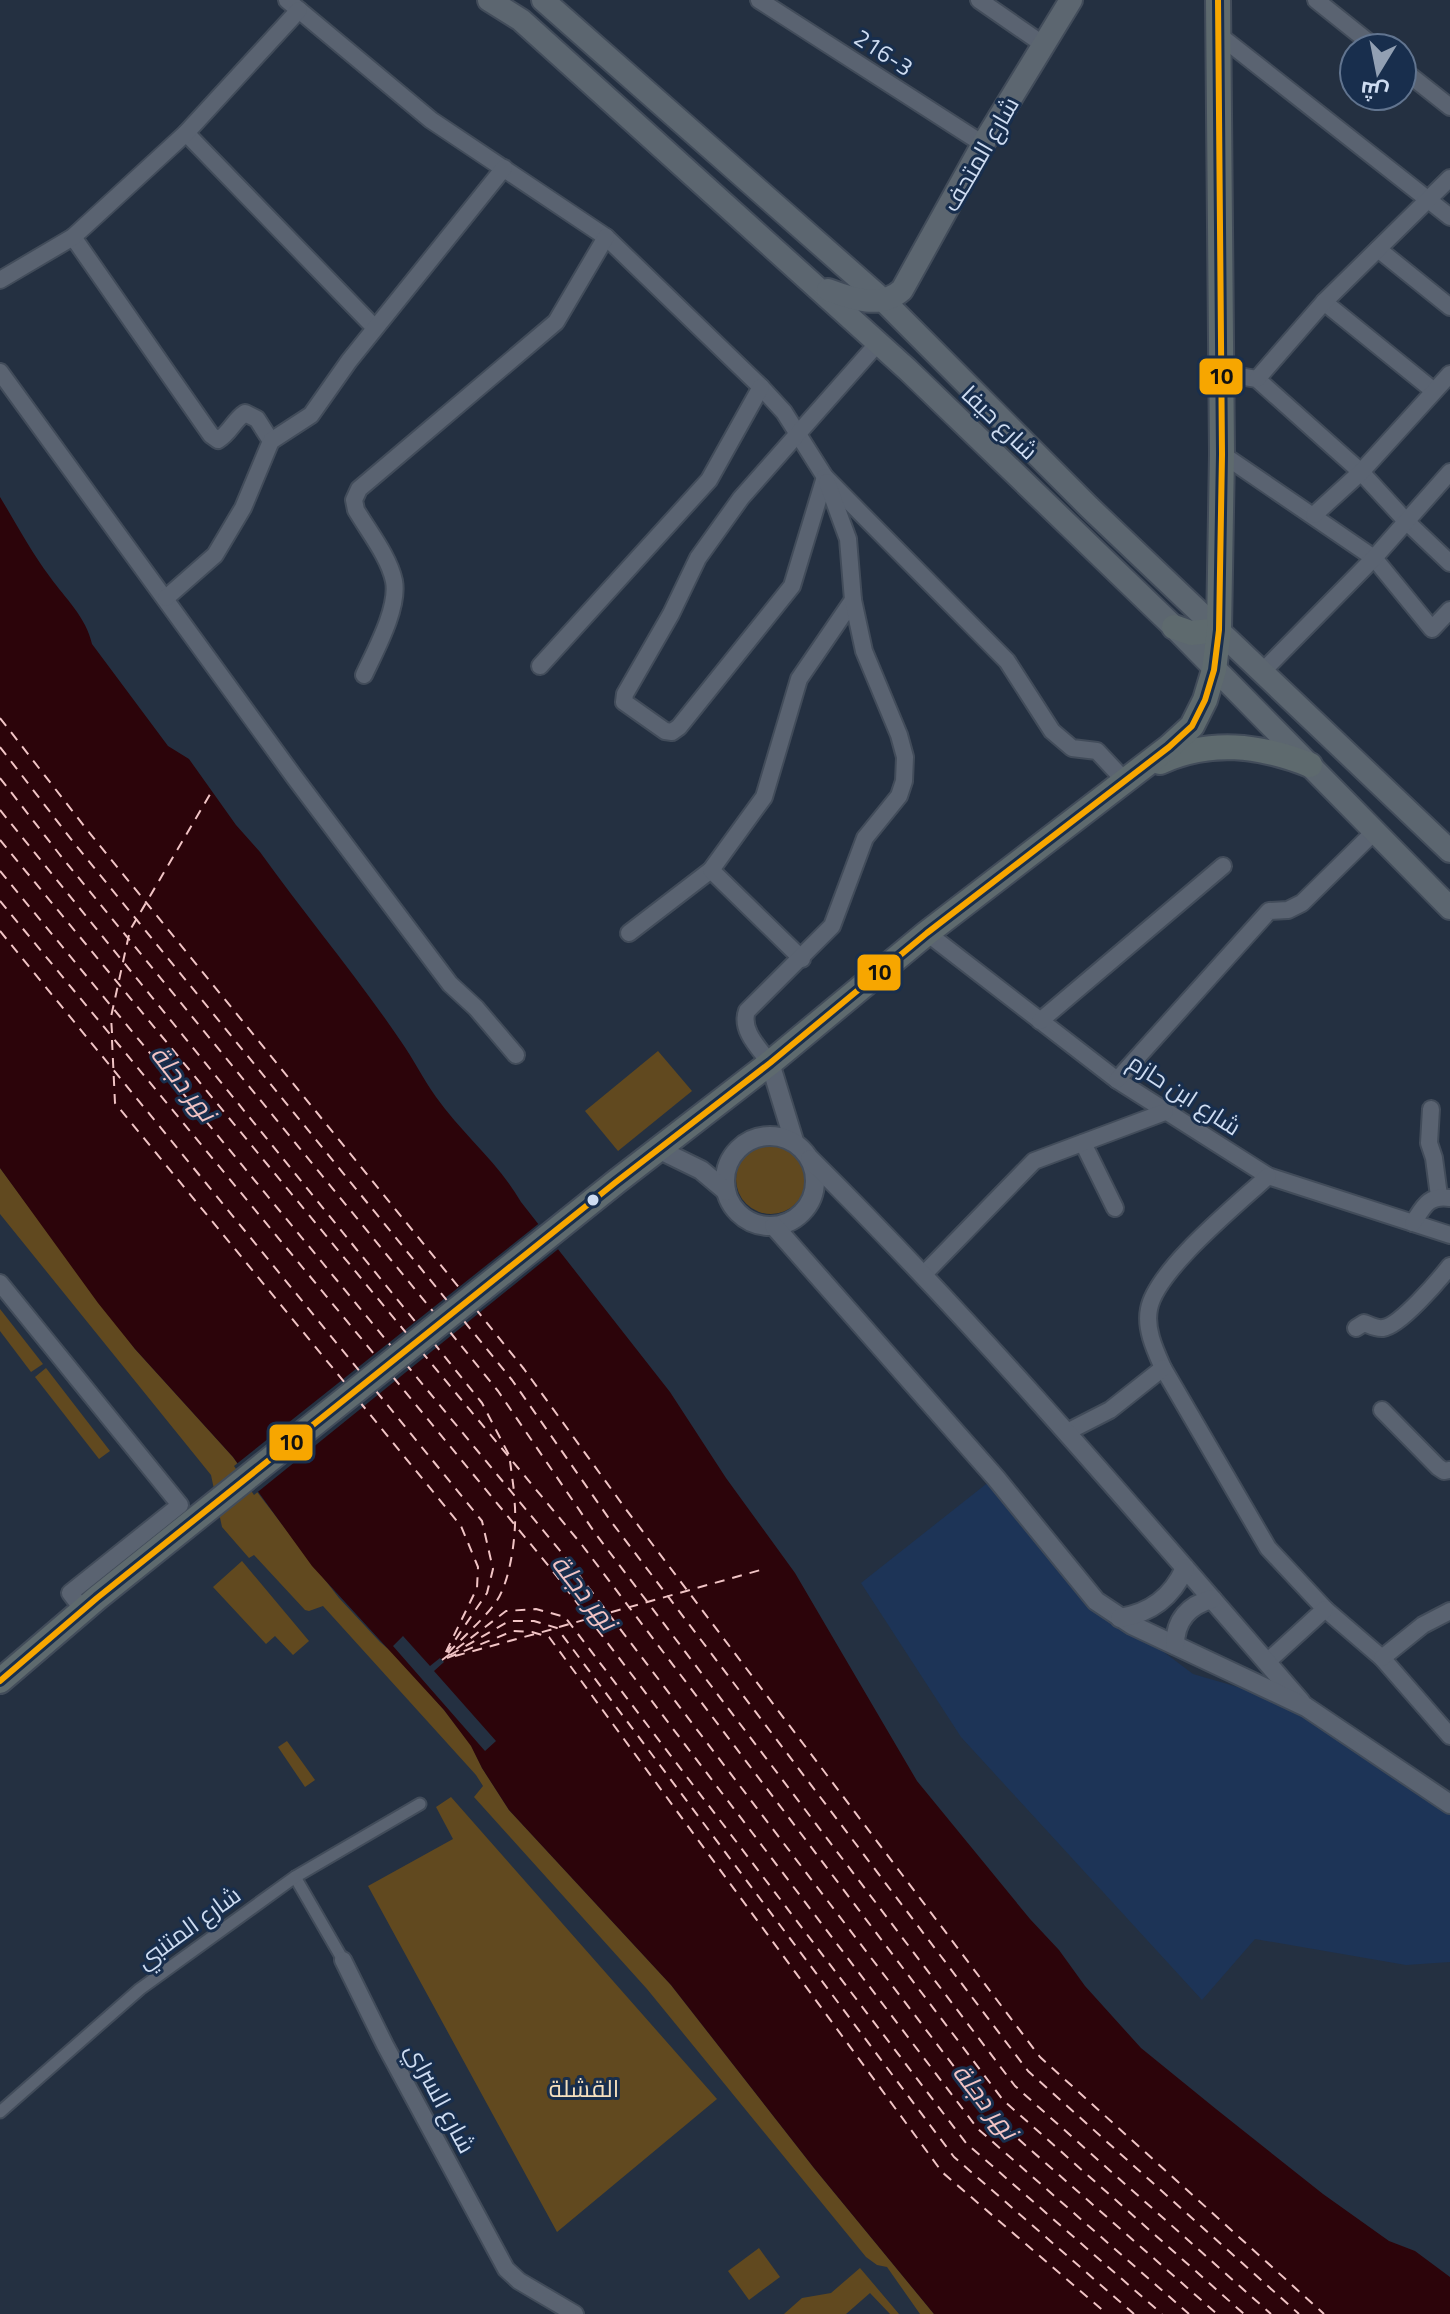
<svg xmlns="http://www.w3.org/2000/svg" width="1450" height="2314" font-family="'Titillium Web',Cairo,sans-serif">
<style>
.built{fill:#1d3457}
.green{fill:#61491f}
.water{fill:#2c040a}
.pier{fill:#243041}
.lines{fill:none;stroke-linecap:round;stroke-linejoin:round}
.ferry{stroke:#f1c4c5;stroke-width:2;stroke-dasharray:10 8;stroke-linecap:butt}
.pedestrian-casing{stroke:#424c5a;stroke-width:15}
.minor-casing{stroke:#424c5a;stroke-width:20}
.tertiary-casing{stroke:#424c5a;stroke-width:22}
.secondary-casing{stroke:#424c5a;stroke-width:26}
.primary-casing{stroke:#424c5a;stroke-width:28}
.pedestrian{stroke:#5a6371;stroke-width:11}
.minor{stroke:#5a6371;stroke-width:16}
.tertiary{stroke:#5a6371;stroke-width:18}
.secondary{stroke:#5c6670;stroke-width:22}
.primary{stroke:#5e6a6e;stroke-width:24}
.bus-1-casing{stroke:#182e4d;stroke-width:12}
.bus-1{stroke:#f7a600;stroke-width:6}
.bus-dot{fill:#cedcf1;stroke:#182e4d;stroke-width:3}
.labels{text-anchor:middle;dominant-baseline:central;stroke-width:6;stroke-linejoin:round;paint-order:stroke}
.street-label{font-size:24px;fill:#cedcf1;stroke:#182e4d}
.park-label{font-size:24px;fill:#f6e0be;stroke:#182e4d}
.water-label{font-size:26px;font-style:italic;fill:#f1c4c5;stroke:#182e4d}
.line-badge{stroke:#182e4d;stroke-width:3}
.pale-badge-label{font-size:22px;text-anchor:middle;font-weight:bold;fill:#111}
</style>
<rect width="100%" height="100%" fill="#243041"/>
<polygon class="built" points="995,1477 1096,1601 1193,1674 1306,1707 1450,1809 1450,1962 1406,1965 1255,1939 1202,2000 961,1737 861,1583"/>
<g class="green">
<polygon points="658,1051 692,1091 618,1151 585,1111"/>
<circle cx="771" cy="1179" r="35"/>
<polygon points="0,1168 135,1349 233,1457 254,1488 339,1598 380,1642 400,1659 444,1710 471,1745 482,1768 509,1810 671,1985 814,2168 934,2314 920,2314 887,2267 877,2265 866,2257 647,1989 474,1797 483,1786 476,1775 323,1606 309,1611 305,1610 254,1555 249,1558 222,1527 211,1475 0,1214"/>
<polygon points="0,1309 43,1364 31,1372 0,1331"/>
<polygon points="46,1368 110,1451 99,1459 35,1377"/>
<polygon points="242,1561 309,1641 293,1655 275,1636 266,1644 213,1587"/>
<polygon points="287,1741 315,1780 305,1787 278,1747"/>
<polygon points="451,1797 717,2099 557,2232 368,1886 453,1839 436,1807"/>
<polygon points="759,2248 780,2277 749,2300 728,2271"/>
<polygon points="860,2268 899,2314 890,2314 870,2293 846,2314 784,2314 802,2298 831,2293"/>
</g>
<path class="water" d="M0,497c16,26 31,55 50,80 15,21 36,40 42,67l76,102 21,13 47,66 24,27c45,63 96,123 140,188 13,18 23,39 36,57 27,38 62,65 85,105l149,190 56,86 69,95 122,208 113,138 29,31 26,36 56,62 75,61 107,85 66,47 26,10 35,26v37h-516l-120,-146 -143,-183 -162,-175 -27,-42 -11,-22 -27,-36 -132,-144 -79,-109 -98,-108 -37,-46 -98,-135z"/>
<g class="pier">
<polygon points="542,1221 562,1246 254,1495 234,1466"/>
<polygon points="403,1636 430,1666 440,1658 444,1662 434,1671 496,1741 485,1751 393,1646"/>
</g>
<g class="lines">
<g class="ferry">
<polyline points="0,718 88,831 461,1290"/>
<polyline points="0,747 74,843 449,1303"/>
<polyline points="0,778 60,855 436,1315"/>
<polyline points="0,810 418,1325"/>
<polyline points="0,840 407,1334"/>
<polyline points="0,871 391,1346"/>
<polyline points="0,901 379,1360"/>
<polyline points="0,931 361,1373"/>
<polyline points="112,1033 111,1017 130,930 212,791"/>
<polyline points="112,1040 115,1103 345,1383"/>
<polyline points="475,1308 524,1369 625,1508 1040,2057 1324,2314"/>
<polyline points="464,1321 512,1380 610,1520 1028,2071 1299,2314"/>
<polyline points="450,1332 498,1391 595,1533 1015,2086 1271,2314"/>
<polyline points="433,1342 482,1403 509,1455"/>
<polyline points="421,1351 582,1545 1003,2100 1244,2314"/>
<polyline points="405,1363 566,1558 991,2115 1217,2314"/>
<polyline points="393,1377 552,1570 978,2129 1189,2314"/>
<polyline points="376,1391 482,1521 493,1569 487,1593 447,1652"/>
<polyline points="359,1401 461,1526 478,1567 477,1588 443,1658"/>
<polyline points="510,1461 514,1491"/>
<polyline points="559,1627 764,1569"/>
<path d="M448,1653c16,-17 35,-33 48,-51 16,-23 22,-78 18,-105"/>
<polyline points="450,1655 509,1621 534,1621 557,1628 954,2157 1134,2314"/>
<polyline points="455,1656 553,1629"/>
<polyline points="447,1658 513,1631 532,1632 549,1637 942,2172 1107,2314"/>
<polyline points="442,1660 506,1611 536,1609 565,1617 966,2143 1162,2314"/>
</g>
<defs>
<g id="pedestrian">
<polyline points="295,1877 343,1960"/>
<polyline points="0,2112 140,1989 295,1877 420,1804"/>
</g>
<g id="minor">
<polyline points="287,0 431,120 606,237 761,387 784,412 825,477 1007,661 1052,731 1072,748 1097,751 1126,782"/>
<polyline points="759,0 983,144"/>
<polyline points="979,0 1044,45"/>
<polyline points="1316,0 1376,48"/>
<polyline points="1219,35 1450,217"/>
<polyline points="1402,69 1450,107"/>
<polyline points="186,133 375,328"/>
<path d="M73,237l138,198 7,5c12,-7 16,-20 27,-27l12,6 14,22"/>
<polyline points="1378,249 1450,307"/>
<polyline points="0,280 73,237 186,133 299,10"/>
<polyline points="1324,302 1434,391"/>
<polyline points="0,372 295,778 450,984 476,1008 516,1055"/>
<polyline points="1220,373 1257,379 1361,472 1406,521 1450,563"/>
<polyline points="1257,379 1324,302 1450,178"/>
<polyline points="1222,454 1374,558 1432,629 1450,610"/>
<polyline points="825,477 792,586 679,727 672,732 665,731 624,702 625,694 671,614 698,558 741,498 878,343"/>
<polyline points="1314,515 1361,472 1450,374"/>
<polyline points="166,598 215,555 243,508 271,441 311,415 349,361 504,168"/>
<polyline points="540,666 709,480 761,387"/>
<polyline points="1263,671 1374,558 1450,472"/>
<path d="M364,675c11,-24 35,-67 30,-94 -5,-24 -25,-49 -38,-71l-2,-10 5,-11 197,-167 50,-85"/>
<polyline points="629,933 711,870"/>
<polyline points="927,933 1117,1080 1268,1176 1450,1235"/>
<polyline points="802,959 711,870 764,797 799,679 853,600"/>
<polyline points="1040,1021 1223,866"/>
<path d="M770,1063c-11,-15 -30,-33 -23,-52l85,-85 33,-88 34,-42 5,-15 1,-24 -6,-22 -35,-84 -11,-51 -5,-61 -21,-57"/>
<polyline points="1117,1080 1269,911 1288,910 1302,903 1375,831"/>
<polyline points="1431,1109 1429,1143 1434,1158 1439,1196"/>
<polyline points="1083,1143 1115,1208"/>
<path d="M1268,1176c-30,28 -112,94 -119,133 -4,20 6,41 14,59l105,180 57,61 57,49 68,78"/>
<path d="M1413,1223c11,-17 15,-28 37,-25"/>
<polyline points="924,1274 1034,1161 1165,1112"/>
<polyline points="0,1283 180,1505 70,1593 83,1610"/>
<path d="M1356,1328l8,-5c6,2 12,6 19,5 17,-2 56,-48 67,-62"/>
<polyline points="1382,1410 1438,1467 1444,1471 1450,1470"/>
<polyline points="1067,1432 1110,1410 1163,1368"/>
<polyline points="1382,1658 1423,1625 1450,1611"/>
<polyline points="1267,1662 1325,1609"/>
<polyline points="343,1960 385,2045 506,2269 519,2281 575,2314"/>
</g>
<g id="tertiary">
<polyline points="770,1063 794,1141"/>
<circle cx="770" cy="1181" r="45"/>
<polyline points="658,1149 701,1170 726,1191"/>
<path d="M810,1159c173,172 331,358 491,543"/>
<polyline points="774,1226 995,1477 1096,1601 1132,1625 1306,1707 1450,1804"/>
<path d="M1120,1618c31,-5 52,-21 65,-50"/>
<path d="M1175,1645c0,-25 14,-40 37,-46"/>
</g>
<g id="secondary">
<polyline points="489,0 521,20 908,370 1174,627 1450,908"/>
<polyline points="543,0 883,300 1089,507 1450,851"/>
<path d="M828,290c24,9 53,19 74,0l81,-146 88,-144"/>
</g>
<g id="primary">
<polyline points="1174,627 1191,633 1219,630"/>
<path d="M1160,762c50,-23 100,-17 150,3"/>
<polyline points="0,1681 97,1598 616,1182 770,1063 927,933 1169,747 1192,726 1205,700 1214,670 1219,630 1222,454 1218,0"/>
</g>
</defs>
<use href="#pedestrian" class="pedestrian-casing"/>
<use href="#minor" class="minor-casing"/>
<use href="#tertiary" class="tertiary-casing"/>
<use href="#secondary" class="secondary-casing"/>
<use href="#primary" class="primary-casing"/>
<use href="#pedestrian" class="pedestrian"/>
<use href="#minor" class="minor"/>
<use href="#tertiary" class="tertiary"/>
<use href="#secondary" class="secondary"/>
<use href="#primary" class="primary"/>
<defs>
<polyline id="bus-1" points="0,1681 97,1598 616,1182 770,1063 927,933 1169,747 1192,726 1205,700 1214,670 1219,630 1222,454 1218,0"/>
</defs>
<use href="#bus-1" class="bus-1-casing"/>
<use href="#bus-1" class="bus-1"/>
</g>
<circle class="bus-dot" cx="593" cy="1200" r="7"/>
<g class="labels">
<g class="street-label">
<text transform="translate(884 52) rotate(33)">216-3</text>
<text transform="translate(980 154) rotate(-60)">شارع المتحف</text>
<text transform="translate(1000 422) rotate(44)">شارع حيفا</text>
<text transform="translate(1185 1094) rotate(33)">شارع ابن حازم</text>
<text transform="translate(188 1927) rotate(-36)">شارع المتنبي</text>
<text transform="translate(441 2098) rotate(62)">شارع السراي</text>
</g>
<g class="park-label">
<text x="584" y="2088">القشلة</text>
</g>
<g class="water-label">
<text transform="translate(184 1083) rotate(52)">نهر دجلة</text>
<text transform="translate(585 1592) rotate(52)">نهر دجلة</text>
<text transform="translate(986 2101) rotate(52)">نهر دجلة</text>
</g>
</g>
<g class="line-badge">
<rect x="1198" y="357" width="46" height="39" rx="8" fill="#f7a600"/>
<rect x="856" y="953" width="46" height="39" rx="8" fill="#f7a600"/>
<rect x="268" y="1423" width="46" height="39" rx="8" fill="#f7a600"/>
</g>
<g class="pale-badge-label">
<text x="1221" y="384">10</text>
<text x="879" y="980">10</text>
<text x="291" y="1450">10</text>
</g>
<g transform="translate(1378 72) rotate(190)"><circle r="38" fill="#182e4d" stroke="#61748f" stroke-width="2"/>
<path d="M0-6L14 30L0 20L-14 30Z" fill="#92a0b3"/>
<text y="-12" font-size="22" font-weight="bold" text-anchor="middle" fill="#cedcf1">ش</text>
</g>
</svg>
